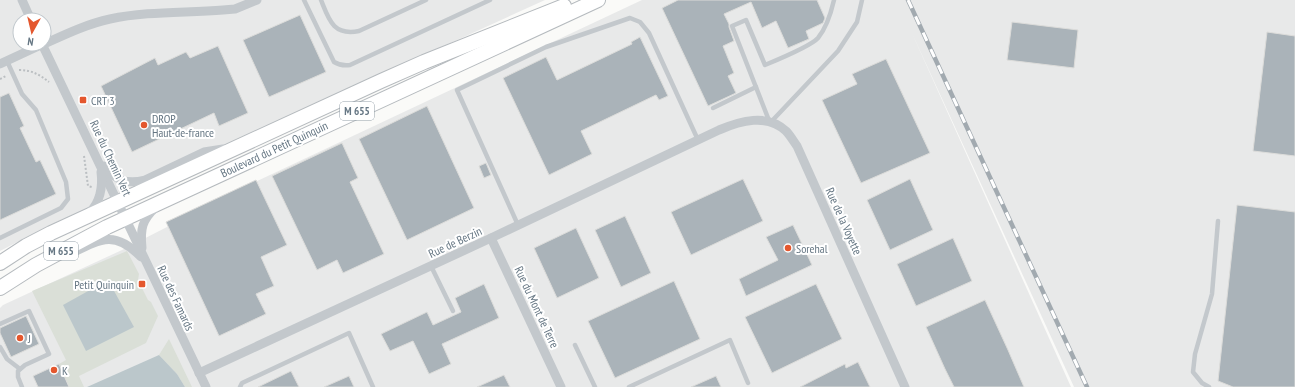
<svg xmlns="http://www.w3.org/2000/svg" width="1295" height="387" font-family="'PT Sans Narrow',sans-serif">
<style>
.built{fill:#e8e9e9;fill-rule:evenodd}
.green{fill:#dadfd7}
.water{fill:#bbc7cb}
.building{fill:#aab3b9;stroke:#dcdcda}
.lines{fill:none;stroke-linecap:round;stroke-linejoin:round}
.primary-casing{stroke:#b5babe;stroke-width:16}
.path{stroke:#bbbfc2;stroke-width:2;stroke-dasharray:2 2;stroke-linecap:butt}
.service{stroke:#c3c8cc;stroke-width:4.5}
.minor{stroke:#c3c8cc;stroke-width:9}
.primary{stroke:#fff;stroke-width:14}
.rail-casing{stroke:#a2aab0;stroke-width:4.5}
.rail{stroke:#fff;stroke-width:3;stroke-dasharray:9;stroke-linecap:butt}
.poi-dot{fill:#e4572e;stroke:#fff;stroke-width:1.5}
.labels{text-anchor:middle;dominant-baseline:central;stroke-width:4;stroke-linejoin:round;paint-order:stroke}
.shield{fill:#fff;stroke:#939fa8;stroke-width:1}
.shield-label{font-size:11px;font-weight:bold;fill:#657683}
.poi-label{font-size:12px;fill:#657683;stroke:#fff;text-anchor:start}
.street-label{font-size:12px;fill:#657683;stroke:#fff}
</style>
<rect width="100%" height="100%" fill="#fafaf8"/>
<g class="built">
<path d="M0,0h545l-497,226 -48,25zM20,20h24v24h-24z"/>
<polygon points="642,0 1295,0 1295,387 1074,387 911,31 1071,387 0,387 0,308 3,305 122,250 253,183"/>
</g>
<g class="green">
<polygon points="127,251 139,274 138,280 148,300 151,302 158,316 146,343 79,376 84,387 69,387 59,364 66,360 32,291"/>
<polygon points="169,339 192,387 185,387 177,374 159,355"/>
</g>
<g class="water">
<polygon points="108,280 134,327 86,351 63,305"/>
<polygon points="159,355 177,374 185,387 87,387"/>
</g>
<g class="building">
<polygon points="678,0 817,0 825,18 823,23 806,31 809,39 788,48 776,21 762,28 751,2 724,14 729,24 729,27 734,41 723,46 734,73 728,76 736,93 708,106 662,8"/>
<polygon points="300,15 326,72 269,97 243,40"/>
<polygon points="1012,22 1078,30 1074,68 1007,60"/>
<polygon points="1267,32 1295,36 1295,156 1253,151"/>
<polygon points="640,37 668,96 659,100 656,95 581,131 592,154 549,175 503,78 546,57 557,80 632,44 631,42"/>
<polygon points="218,46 248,113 219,126 214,113 132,152 101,86 155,58 158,65 186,52 190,58"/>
<polygon points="886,59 930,153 861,183 822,100 857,84 852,74"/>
<polygon points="9,93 24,126 20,128 36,162 40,160 56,194 0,220 0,97"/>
<polygon points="427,106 474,208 407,240 359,139"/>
<polygon points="342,143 358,178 350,182 384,254 343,273 337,260 317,270 272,176"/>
<polygon points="486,163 491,175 484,178 479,166"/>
<polygon points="743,179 763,221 691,255 671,212"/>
<polygon points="910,179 933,230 890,250 867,200"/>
<polygon points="256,180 287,245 261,257 274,286 256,294 266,314 219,336 166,222"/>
<polygon points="1237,205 1295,212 1295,387 1233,387 1218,381"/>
<polygon points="625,216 651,273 621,287 595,230"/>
<polygon points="793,225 812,265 746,296 739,279 778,260 766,237"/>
<polygon points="576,228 599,278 557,298 534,248"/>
<polygon points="953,238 972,281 916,306 897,264"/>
<polygon points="674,281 700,339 615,378 588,321"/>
<polygon points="484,284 499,318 442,344 451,364 429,374 413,341 390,351 381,334 427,312 433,325 461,312 455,298"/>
<polygon points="816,284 842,339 772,373 745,317"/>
<polygon points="985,300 1008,350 1024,387 954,387 945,369 926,327"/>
<polygon points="26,316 39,344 11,357 0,333 0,328"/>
<polygon points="858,362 870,387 800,387 845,364 846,368"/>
<polygon points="59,364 69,387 38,387 33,376"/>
<polygon points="291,371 299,387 258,387"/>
<polygon points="504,375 510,387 477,387"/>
<polygon points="349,376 354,387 324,387"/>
<polygon points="716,376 721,387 691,387"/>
</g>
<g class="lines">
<defs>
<g id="primary">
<polyline points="0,263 26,246 51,233 381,81 424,62 564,6"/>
<polyline points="0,288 36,265 107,227 598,0"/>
</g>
</defs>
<use href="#primary" class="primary-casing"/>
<g class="path">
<path d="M19,70c13,0 21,5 30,12"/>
<polyline points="0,79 6,76"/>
<polyline points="84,156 88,186 92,187"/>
</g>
<g class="service">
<path d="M304,0l30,62c5,3 9,4 16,3l140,-65"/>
<path d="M321,0c8,20 12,36 38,31l67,-31"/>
<path d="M834,0c-3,13 -7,27 -16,38 -7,8 -41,22 -53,27l-19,-45 -14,6 38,97 68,-72 19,-29 5,-22"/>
<polyline points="713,108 756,87"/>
<polyline points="518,225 457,90 546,47 630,18 640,22 649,33 698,140"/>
<polyline points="0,238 61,208 68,199 66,182 36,110 22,94 7,61"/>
<polyline points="431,266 453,311"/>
<polyline points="0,324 29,311 49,354 25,365 18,371 18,377 22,387"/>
<polyline points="575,345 595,387"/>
<polyline points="0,347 7,359 20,369"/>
<polyline points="240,387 242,383 349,333 373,387"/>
<polyline points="629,387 730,340 748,383"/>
<polyline points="1209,387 1202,383 1193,372 1195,354 1212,294 1218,221"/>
</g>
<g class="minor">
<polyline points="22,0 31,20"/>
<polyline points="42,44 206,387"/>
<path d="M44,44c22,-10 43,-20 66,-25 37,-8 75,-6 113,-9l12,-1 22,-9"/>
<polyline points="0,64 43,44"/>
<path d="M104,166c12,14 22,19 41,14l59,-28 19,-3"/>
<path d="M89,213c11,-10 14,-26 12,-41"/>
<polyline points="491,238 561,387"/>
<path d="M142,248c-2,-19 0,-28 14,-41"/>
<path d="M74,252c28,-14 42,-21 67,5"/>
<path d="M199,373l292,-135 228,-108c21,-9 48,-17 67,1 4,4 8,11 11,15l108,241"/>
</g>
<use href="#primary" class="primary"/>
<defs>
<polyline id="rail" points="908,0 1087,387"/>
</defs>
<use href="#rail" class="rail-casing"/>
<use href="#rail" class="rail"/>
</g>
<g class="poi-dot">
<rect x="79" y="96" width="8" height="8" rx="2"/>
<circle cx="144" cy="125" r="4"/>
<circle cx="788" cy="248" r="4"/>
<rect x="138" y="280" width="8" height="8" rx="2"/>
<circle cx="20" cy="338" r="4"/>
<circle cx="54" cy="370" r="4"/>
</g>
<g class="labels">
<g class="shield">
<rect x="340" y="102" width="34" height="18" rx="3"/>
<rect x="44" y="242" width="34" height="18" rx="3"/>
</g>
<g class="shield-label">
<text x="357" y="111">M 655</text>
<text x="61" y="251">M 655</text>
</g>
<g class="poi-label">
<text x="91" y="100">CRT 3</text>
<text x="152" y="118">DROP<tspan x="152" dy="14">Haut-de-france</tspan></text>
<text x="796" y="248">Sorehal</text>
<text x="134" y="284" text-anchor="end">Petit Quinquin</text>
<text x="28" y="338">J</text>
<text x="62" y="370">K</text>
</g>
<g class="street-label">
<text transform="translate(274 149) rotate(-25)">Boulevard du Petit Quinquin</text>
<text transform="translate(111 158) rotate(65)">Rue du Chemin Vert</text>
<text transform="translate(844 221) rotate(66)">Rue de la Voyette</text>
<text transform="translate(455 242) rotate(-25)">Rue de Berzin</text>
<text transform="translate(176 298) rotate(65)">Rue des Famards</text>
<text transform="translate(537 307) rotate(65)">Rue du Mont de Terre</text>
</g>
</g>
<g transform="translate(32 32) rotate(188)"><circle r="19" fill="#ffffff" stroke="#c1c8cd"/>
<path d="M0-3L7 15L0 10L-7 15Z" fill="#e4572e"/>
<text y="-6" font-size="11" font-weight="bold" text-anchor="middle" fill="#657683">N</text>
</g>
</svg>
